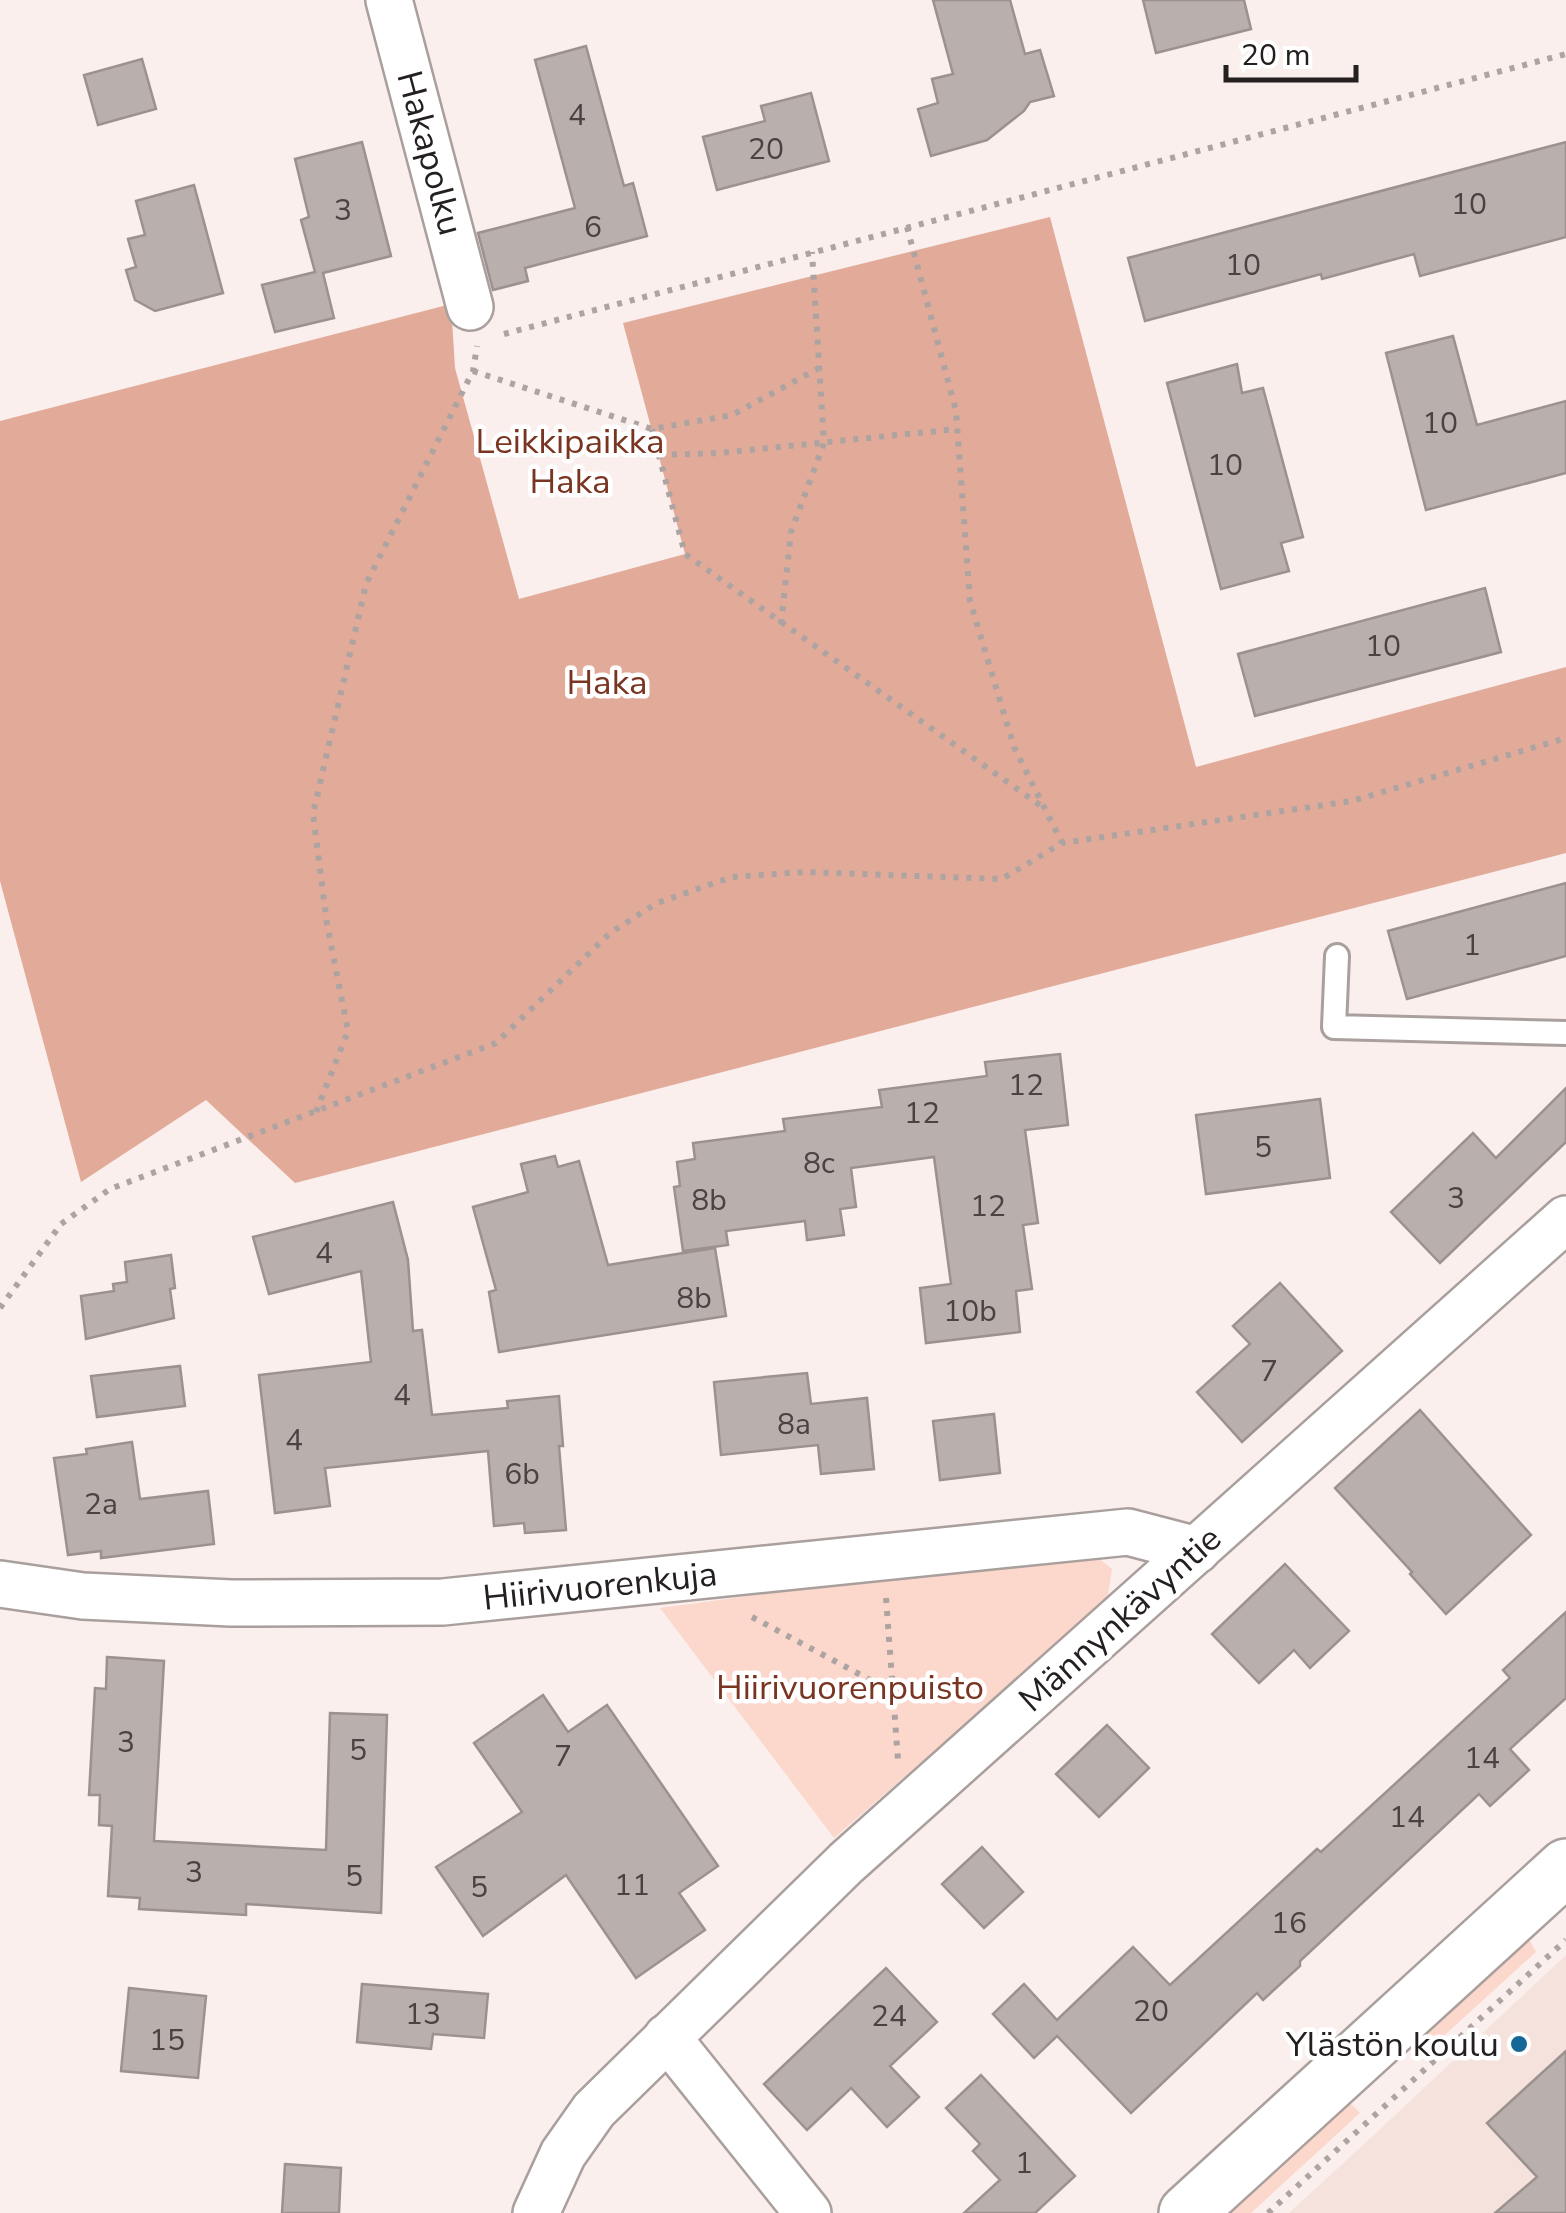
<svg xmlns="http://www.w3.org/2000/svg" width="1566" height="2213" font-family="'Nunito Sans',sans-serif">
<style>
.built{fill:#f5e2dc}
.green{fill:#fcd7cc}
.forest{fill:#e2aa99}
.building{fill:#b9afac;stroke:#9b918e;stroke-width:2.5}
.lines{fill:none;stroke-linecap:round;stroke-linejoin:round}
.service-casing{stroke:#a99f9c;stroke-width:28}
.minor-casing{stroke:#a99f9c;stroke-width:50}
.tertiary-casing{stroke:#a99f9c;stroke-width:60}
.path{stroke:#ada4a2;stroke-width:6;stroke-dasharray:5 8;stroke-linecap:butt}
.service{stroke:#fff;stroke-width:22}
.minor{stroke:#fff;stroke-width:45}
.tertiary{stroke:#fff;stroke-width:55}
.poi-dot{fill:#156798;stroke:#fff;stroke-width:4}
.labels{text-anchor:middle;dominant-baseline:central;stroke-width:9;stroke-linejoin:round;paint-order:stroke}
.number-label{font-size:30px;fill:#494442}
.street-label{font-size:35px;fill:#24201f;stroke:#fff}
.park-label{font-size:35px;fill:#793521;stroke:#fff}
.poi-label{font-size:35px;fill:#24201f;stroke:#fff;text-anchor:end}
</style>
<rect width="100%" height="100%" fill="#faefec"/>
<polygon class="built" points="1566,1955 1566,2213 1289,2213 1377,2132"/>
<g class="green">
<polygon points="1088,1550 1112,1569 1107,1601 834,1838 660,1608"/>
<polygon points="1525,1932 1536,1952 1425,2053 1413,2034"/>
<polygon points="1345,2098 1360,2113 1251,2213 1222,2213"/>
</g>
<polygon class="forest" points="1050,217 1196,767 1566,667 1566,853 295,1183 206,1100 81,1182 0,881 0,421 451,304 455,368 519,599 685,554 623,323"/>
<g class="building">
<polygon points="933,0 1010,0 1025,54 1040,50 1054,96 1030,102 1024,111 987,140 931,156 918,109 938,103 932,79 953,74"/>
<polygon points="1143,0 1244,0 1251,29 1156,53"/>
<polygon points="586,46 624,186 633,183 647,236 525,268 528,281 493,290 478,233 575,208 535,60"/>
<polygon points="142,59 156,109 98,125 84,75"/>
<polygon points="811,93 829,161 717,190 703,137 765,121 761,106"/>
<polygon points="362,142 391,256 323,273 334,318 275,332 262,285 315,272 301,220 309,217 295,159"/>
<polygon points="1566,142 1566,237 1420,276 1414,254 1322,279 1321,274 1145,321 1128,258"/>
<polygon points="194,185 223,293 155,311 135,300 126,270 136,267 128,239 145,235 136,201"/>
<polygon points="1453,336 1477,425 1566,401 1566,473 1426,510 1386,353"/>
<polygon points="1237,364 1242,393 1263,388 1303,537 1281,543 1289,571 1221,589 1167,383"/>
<polygon points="1485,588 1501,652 1255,716 1238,654"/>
<polygon points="1566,883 1566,956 1407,999 1388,931"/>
<polygon points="1060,1054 1068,1125 1025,1130 1038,1223 1023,1225 1032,1289 1016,1291 1020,1332 926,1343 920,1288 951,1284 934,1157 851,1168 856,1207 840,1209 844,1235 807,1240 805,1221 726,1231 728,1245 683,1251 674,1187 680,1186 677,1162 695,1159 693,1143 785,1131 783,1119 882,1107 879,1090 987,1076 985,1062"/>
<polygon points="1566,1088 1566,1142 1440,1263 1391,1212 1473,1133 1496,1158"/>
<polygon points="1320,1099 1330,1178 1206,1194 1196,1115"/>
<polygon points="555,1156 558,1167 579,1161 608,1265 715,1248 726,1316 499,1352 489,1292 496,1290 473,1207 528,1192 521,1164"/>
<polygon points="393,1202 408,1260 413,1331 422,1330 432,1415 508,1408 507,1401 559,1396 563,1446 559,1446 566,1530 525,1533 524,1523 494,1526 488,1451 325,1468 330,1506 275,1513 259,1375 371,1362 361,1271 269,1294 253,1237"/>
<polygon points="171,1255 175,1288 170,1289 174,1318 86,1339 81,1296 114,1291 113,1284 127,1282 125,1262"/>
<polygon points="1280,1283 1342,1351 1242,1442 1197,1392 1250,1344 1233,1326"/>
<polygon points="180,1366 185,1406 97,1417 91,1376"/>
<polygon points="807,1373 811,1404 867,1398 874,1469 821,1474 818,1445 721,1455 714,1382"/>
<polygon points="1420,1410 1531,1535 1446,1614 1410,1574 1412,1572 1335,1488"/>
<polygon points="994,1414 1000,1473 940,1480 933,1421"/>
<polygon points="132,1442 140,1499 208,1491 214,1544 101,1558 101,1551 68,1555 54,1458 87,1454 86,1449"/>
<polygon points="1285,1564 1349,1631 1310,1668 1294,1650 1259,1683 1212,1634"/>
<polygon points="1566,1612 1566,1698 1510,1749 1529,1770 1490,1806 1479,1794 1300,1961 1300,1966 1263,2000 1257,1993 1131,2113 1057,2036 1034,2058 993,2014 1024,1984 1057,2020 1133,1947 1170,1985 1317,1849 1321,1852 1510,1678 1503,1670"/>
<polygon points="107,1657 164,1661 154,1841 326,1850 330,1713 387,1715 381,1913 246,1904 246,1915 139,1909 140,1898 108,1896 112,1826 99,1825 100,1795 89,1795 95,1688 106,1689"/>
<polygon points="543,1695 568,1732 607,1705 718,1866 679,1893 705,1930 636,1978 566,1875 483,1936 436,1867 522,1812 474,1743"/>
<polygon points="1107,1725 1149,1768 1099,1817 1056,1774"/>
<polygon points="982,1847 1023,1892 984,1928 942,1884"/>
<polygon points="886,1968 937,2022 890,2066 919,2097 887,2127 851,2088 807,2130 764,2084"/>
<polygon points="362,1984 488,1994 484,2038 433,2034 431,2049 357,2042"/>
<polygon points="129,1988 206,1996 198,2078 121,2071"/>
<polygon points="1566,2051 1566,2213 1495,2213 1537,2177 1487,2123"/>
<polygon points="981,2075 1075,2176 1035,2213 964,2213 1000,2180 973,2151 980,2144 946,2108"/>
<polygon points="285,2164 341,2168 339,2213 282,2213"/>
</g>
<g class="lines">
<defs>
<polyline id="service" points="1337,956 1334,1027 1566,1033"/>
<g id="minor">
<polyline points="389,0 470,307"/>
<polyline points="0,1584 83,1596 231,1603 443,1602 1128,1532 1197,1550"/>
<polyline points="667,2037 808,2213"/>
<polyline points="536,2213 563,2154 594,2110 846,1863 1566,1219"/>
</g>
<polyline id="tertiary" points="1187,2213 1566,1867"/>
</defs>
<use href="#service" class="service-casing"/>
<use href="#minor" class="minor-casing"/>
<use href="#tertiary" class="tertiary-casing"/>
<g class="path">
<polyline points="907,227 956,411 970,601 1014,747 1062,843"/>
<polyline points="504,334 1566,54"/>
<polyline points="473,371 652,429 732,415 819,368"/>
<polyline points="652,429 685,554 1044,808"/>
<polyline points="659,455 720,453 957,429"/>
<polyline points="781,624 791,532 824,443 812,252"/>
<polyline points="316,1112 348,1031 327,924 313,814 366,584 473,371 477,346"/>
<polyline points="0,1308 61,1224 110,1189 496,1043 610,933 657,903 732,877 805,872 1002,879 1062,843 1352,801 1566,738"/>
<polyline points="886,1598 898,1760"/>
<polyline points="752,1617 891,1691"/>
<polyline points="1268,2213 1566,1940"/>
</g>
<use href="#service" class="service"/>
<use href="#minor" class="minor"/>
<use href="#tertiary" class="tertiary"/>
</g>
<circle class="poi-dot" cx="1519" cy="2044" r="10"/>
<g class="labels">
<g class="number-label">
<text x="577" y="115">4</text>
<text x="766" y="149">20</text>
<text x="1469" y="204">10</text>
<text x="343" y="210">3</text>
<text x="593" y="227">6</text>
<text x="1243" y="265">10</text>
<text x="1440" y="423">10</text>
<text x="1225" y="465">10</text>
<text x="1383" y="646">10</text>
<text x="1472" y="945">1</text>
<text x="1026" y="1085">12</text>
<text x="922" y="1113">12</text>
<text x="1263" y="1147">5</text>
<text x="819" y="1163">8c</text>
<text x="1456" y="1198">3</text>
<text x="709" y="1200">8b</text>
<text x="988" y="1206">12</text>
<text x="324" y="1253">4</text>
<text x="694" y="1298">8b</text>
<text x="970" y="1311">10b</text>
<text x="1269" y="1371">7</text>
<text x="402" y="1395">4</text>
<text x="794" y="1424">8a</text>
<text x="294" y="1440">4</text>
<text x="522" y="1474">6b</text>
<text x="101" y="1504">2a</text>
<text x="126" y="1742">3</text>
<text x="358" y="1750">5</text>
<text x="563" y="1756">7</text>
<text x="1482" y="1758">14</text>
<text x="1407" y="1817">14</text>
<text x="194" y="1872">3</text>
<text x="354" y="1876">5</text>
<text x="632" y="1885">11</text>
<text x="479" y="1887">5</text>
<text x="1289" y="1923">16</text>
<text x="1151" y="2011">20</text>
<text x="423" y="2014">13</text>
<text x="889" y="2016">24</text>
<text x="167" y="2040">15</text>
<text x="1024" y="2163">1</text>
</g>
<g class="street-label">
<text transform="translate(430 153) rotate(75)">Hakapolku</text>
<text transform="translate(600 1586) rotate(-6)">Hiirivuorenkuja</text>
<text transform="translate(1120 1619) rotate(-42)">Männynkävyntie</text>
</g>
<g class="park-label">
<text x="570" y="441">Leikkipaikka<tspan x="570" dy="40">Haka</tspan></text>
<text x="607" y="682">Haka</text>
<text x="850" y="1687">Hiirivuorenpuisto</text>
</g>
<g class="poi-label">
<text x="1499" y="2044">Ylästön koulu</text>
</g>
</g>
<path d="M1226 65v15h130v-15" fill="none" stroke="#24201f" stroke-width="5"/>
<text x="1241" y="65" font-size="30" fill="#24201f" stroke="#ffffff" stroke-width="8" paint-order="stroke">20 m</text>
</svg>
